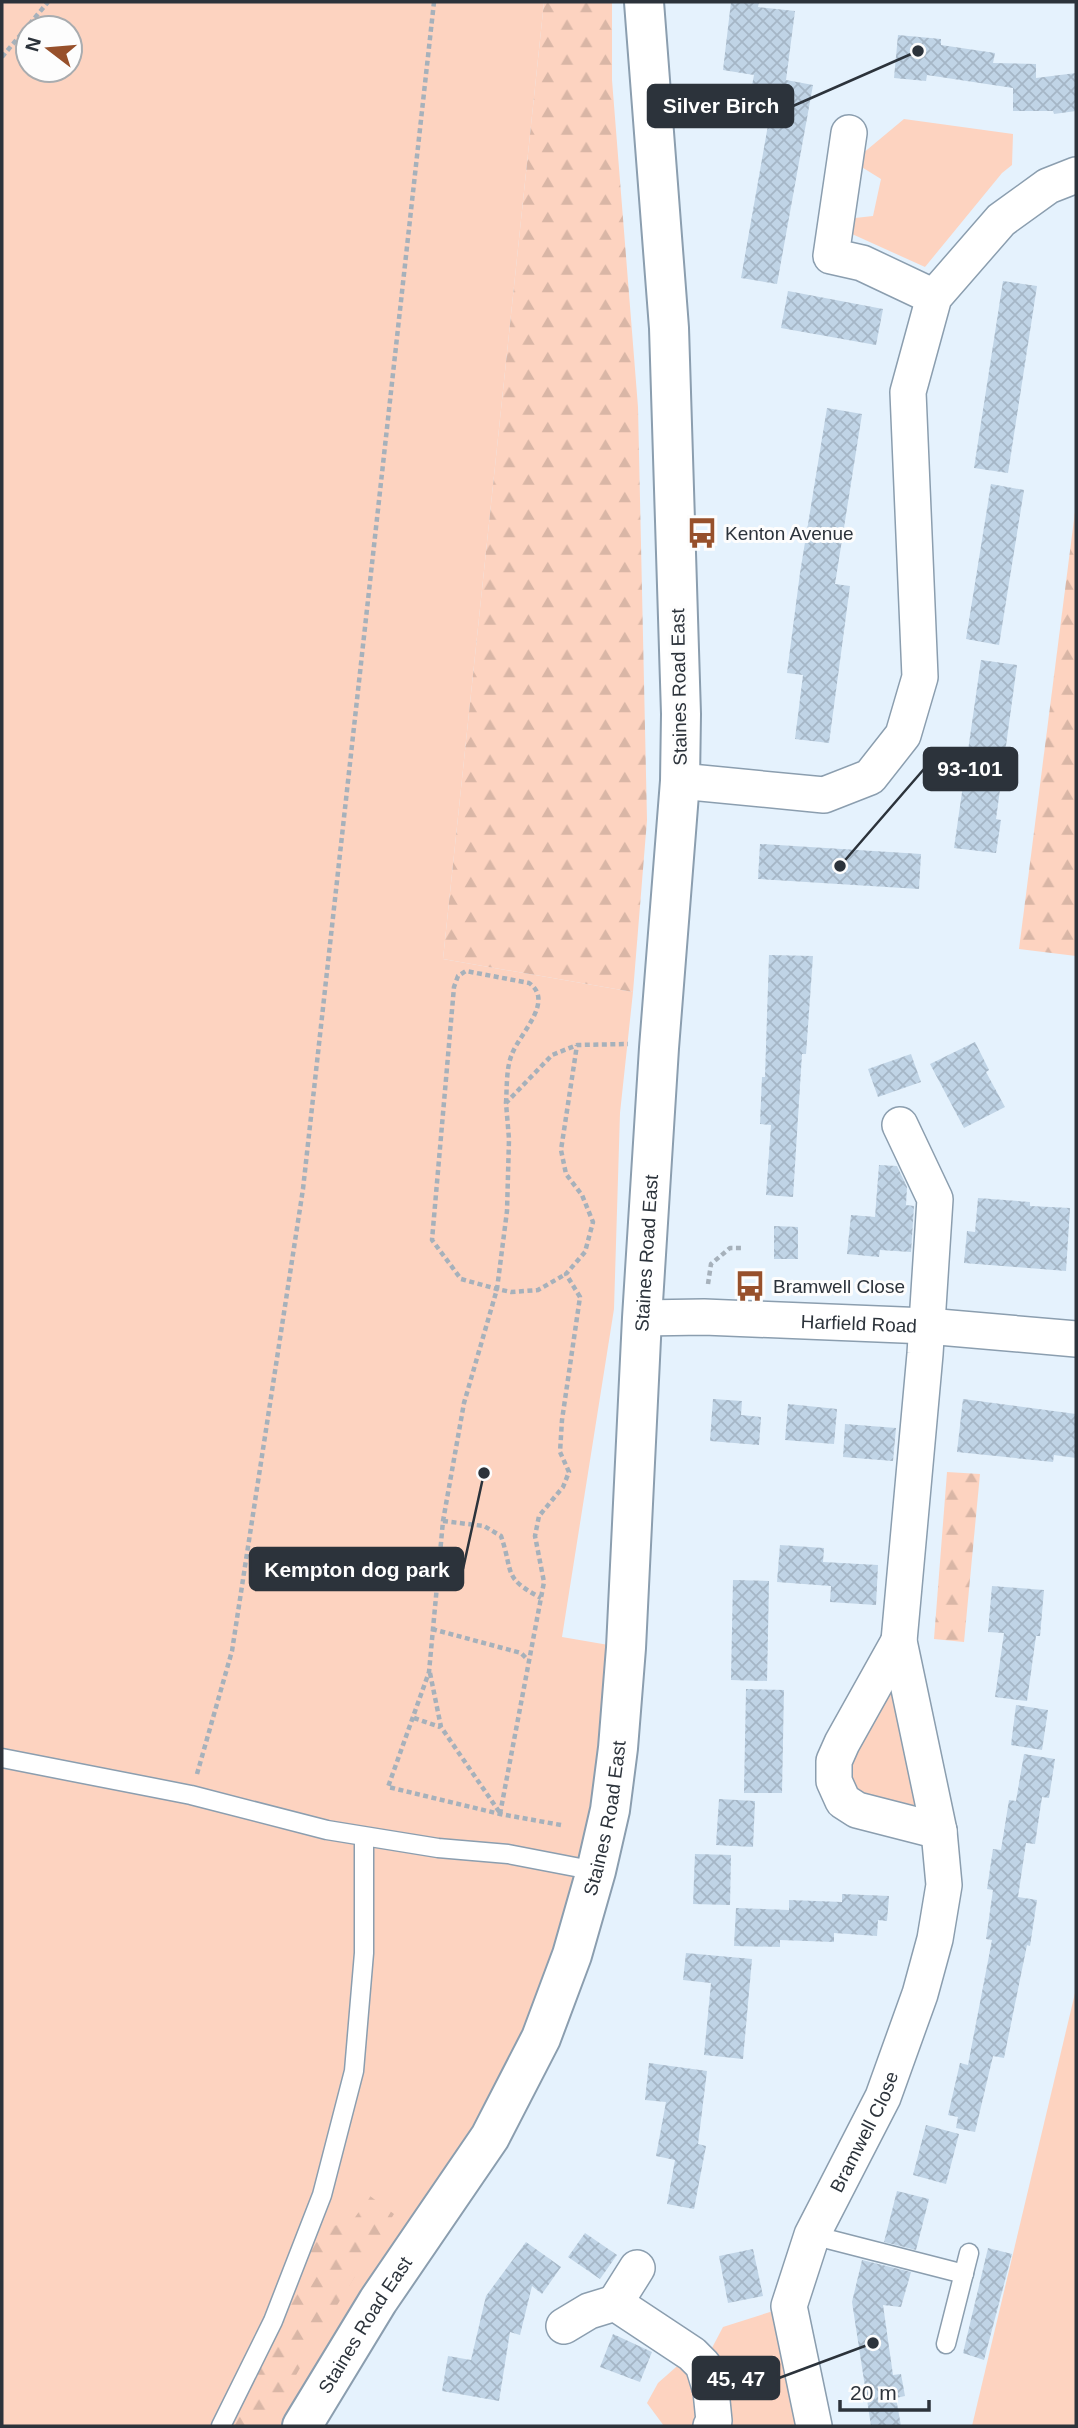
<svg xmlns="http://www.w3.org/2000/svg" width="1078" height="2428" font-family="Arial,sans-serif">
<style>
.green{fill:#fdd3c0;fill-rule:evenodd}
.forest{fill:url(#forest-firs)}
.building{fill:url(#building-cross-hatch)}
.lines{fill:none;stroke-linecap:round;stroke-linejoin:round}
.service-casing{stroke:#8b9eaf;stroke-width:21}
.minor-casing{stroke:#8b9eaf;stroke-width:38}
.trunk-casing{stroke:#8b9eaf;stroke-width:42}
.path{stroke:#a6b1bb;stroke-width:4.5;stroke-dasharray:5 3.5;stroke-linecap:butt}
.service{stroke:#fff;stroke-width:18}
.minor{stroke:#fff;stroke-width:35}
.trunk{stroke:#fff;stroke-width:38}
.labels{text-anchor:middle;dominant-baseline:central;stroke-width:6;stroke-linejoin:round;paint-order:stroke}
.poi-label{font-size:19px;fill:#2c333b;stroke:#fdfdfd;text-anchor:start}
.street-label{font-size:19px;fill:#2c333b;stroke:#fdfdfd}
.leader{fill:none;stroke:#2c333b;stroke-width:2.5}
.callout-dot{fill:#2c333b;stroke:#fdfdfd;stroke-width:2.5}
.callout{fill:#2c333b;stroke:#2c333b;stroke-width:2.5}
.callout-label{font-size:21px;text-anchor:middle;font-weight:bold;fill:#fff}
</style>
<defs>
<pattern id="forest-firs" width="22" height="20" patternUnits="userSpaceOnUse" patternTransform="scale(1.75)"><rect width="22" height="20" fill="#fdd3c0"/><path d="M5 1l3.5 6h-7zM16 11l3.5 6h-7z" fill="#d9b6a6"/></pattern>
<pattern id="building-cross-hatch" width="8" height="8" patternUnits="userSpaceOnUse" patternTransform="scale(1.75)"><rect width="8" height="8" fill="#c0d4e6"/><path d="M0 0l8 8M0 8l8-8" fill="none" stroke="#a5b6c6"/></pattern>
</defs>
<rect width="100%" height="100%" fill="#e5f2fd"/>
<g class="green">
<path d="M2,2h542l-101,957 190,33 -13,121 -6,196 -52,328 64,11 -54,307 -270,471h-300zM28,28h42v42h-42z"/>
<polygon points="904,119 1013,134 1012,165 1002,173 925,267 852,234 855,218 873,216 881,179 860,166 862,154"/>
<polygon points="899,1641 939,1831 857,1810 842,1743"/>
<polygon points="1076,1989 1076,2426 972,2426"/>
<polygon points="789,2306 814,2426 711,2426 703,2365 723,2327"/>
<polygon points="684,2360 693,2375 697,2420 692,2426 664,2426 647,2403 658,2383"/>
</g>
<g class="forest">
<polygon points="544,2 612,2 612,80 638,407 647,820 633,992 443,959"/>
<polygon points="1076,504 1076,956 1019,949"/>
<polygon points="947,1472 980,1474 964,1642 934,1639"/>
<polygon points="370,2196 394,2214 316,2339 268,2426 234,2426 305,2255 320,2228 351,2223"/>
</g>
<g class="building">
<polygon points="731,2 759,2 758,7 795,11 786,80 813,85 777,284 741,278 768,125 745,122 754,75 723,70"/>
<polygon points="898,35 941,39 941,45 995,53 993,63 1036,64 1036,78 1076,73 1076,111 1054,114 1053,111 1013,111 1013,88 927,75 926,81 894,78"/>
<polygon points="1003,281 1037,286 1008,473 974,468"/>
<polygon points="788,291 883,309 876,345 781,328"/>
<polygon points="827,408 862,414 835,584 850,586 829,743 795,739 803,675 787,673 800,573"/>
<polygon points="991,484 1024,490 999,645 966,639"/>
<polygon points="981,660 1017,665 996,819 1001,820 996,853 954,848"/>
<polygon points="760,844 921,854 919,889 758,879"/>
<polygon points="769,955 813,956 806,1054 802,1054 793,1197 766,1195 771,1125 760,1124 762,1077 765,1077"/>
<polygon points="975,1042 989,1070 986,1072 1005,1107 964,1128 930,1064"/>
<polygon points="911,1054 921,1082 878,1097 868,1069"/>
<polygon points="879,1165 897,1166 907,1187 906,1205 914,1206 911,1252 880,1250 879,1257 847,1254 851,1215 875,1217"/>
<polygon points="978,1198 1030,1202 1030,1206 1070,1208 1066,1271 964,1263 967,1231 975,1232"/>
<polygon points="774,1226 798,1227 798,1259 774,1259"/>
<polygon points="713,1399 742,1401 741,1415 761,1417 759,1445 710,1441"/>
<polygon points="963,1399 1076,1414 1076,1458 1054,1455 1053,1462 957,1452"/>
<polygon points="788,1404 837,1409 834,1444 785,1440"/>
<polygon points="845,1424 896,1428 893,1461 843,1457"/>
<polygon points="780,1545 824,1548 823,1562 878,1565 876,1605 830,1602 831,1586 777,1582"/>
<polygon points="733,1580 769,1581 767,1681 731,1680"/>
<polygon points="992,1586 1044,1590 1040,1636 1036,1636 1027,1701 995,1697 1004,1633 988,1632"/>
<polygon points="746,1689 784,1690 782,1793 744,1793"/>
<polygon points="1016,1705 1048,1710 1042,1750 1011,1745"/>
<polygon points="1024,1754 1055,1759 1049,1798 1042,1797 1035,1844 1026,1843 1018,1897 1037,1900 1030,1946 1027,1945 1004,2058 993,2056 975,2132 956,2128 958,2117 948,2115 960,2063 968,2065 992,1940 986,1939 993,1890 987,1889 993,1849 1001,1850 1009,1800 1016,1801"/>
<polygon points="719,1799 755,1801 753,1847 716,1845"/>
<polygon points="695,1854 731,1855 730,1905 693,1904"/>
<polygon points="842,1894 889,1896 887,1921 878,1920 877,1936 834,1933 834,1942 780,1940 780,1947 734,1946 736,1908 789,1910 789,1900 842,1902"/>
<polygon points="686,1953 752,1959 743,2059 704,2055 711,1983 683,1980"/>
<polygon points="649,2063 707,2071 698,2144 706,2146 694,2209 667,2204 675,2160 656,2156 666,2102 645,2100"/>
<polygon points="926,2125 959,2134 946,2184 913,2175"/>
<polygon points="897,2191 929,2199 916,2250 884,2242"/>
<polygon points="585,2233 617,2255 600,2279 568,2257"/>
<polygon points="526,2242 561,2267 542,2294 532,2286 520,2335 510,2332 499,2401 442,2391 448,2356 471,2360 486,2296"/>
<polygon points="988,2248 1012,2254 984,2360 963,2353"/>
<polygon points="753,2249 763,2296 728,2303 719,2256"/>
<polygon points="862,2260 911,2272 901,2307 883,2305 893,2375 901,2374 905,2396 896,2398 901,2426 871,2426 852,2302"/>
<polygon points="613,2334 652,2352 640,2382 600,2367"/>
</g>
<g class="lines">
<defs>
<g id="service">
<polyline points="2,1758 191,1795 327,1830 438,1848 508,1854 596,1871"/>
<polyline points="812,2235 964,2274"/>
<polyline points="946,2344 969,2253"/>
<polyline points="221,2426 273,2321 322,2195 354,2071 364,1953 364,1837"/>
</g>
<g id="minor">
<polyline points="849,133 831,256 862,263 934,297"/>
<polyline points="680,781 824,795 870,777 903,735 920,677 908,392 934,297 1001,220 1048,186 1076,175"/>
<path id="s1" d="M642,1318l62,-1 223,9 149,13"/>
<polyline points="899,1641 842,1743 834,1761 834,1781 843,1801 857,1810 939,1831"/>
<polyline points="615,2303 637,2268"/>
<polyline points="564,2326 589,2311 615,2303 692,2354 703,2365 711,2391 714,2421 711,2426"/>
<path id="s2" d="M814,2426l-25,-120 23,-71 71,-138 37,-103 15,-55 9,-54 -5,-54 -40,-190 26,-287 10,-155 -35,-74"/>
</g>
<g id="trunk">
<path id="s3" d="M302,2426l76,-125 112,-164 51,-99 31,-83 24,-84 14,-61 8,-62 8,-100 16,-330 17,-270 21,-267 1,-67 -12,-386 -25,-326"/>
</g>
</defs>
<use href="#service" class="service-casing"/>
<use href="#minor" class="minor-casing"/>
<use href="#trunk" class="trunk-casing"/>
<g class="path">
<polyline points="2,57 48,2"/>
<path d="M506,1103c1,-15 0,-35 6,-49 8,-21 43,-53 17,-71l-63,-12 -8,5 -4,11 -22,253 29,39 36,10 14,3 27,-2 28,-16"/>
<polyline points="708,1284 711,1264 730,1248 743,1248"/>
<path d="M443,1521l41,5 17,10c13,38 1,41 40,62"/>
<polyline points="432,1629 521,1653 528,1660"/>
<polyline points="430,1673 441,1727 500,1813"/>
<polyline points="414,1718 440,1727"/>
<polyline points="197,1774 232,1651 303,1189 434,2"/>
<polyline points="500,1814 544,1582 535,1536 539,1516 563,1487 569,1472 560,1452 562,1420 580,1297 566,1274 585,1252 593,1222 582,1195 566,1174 561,1150 577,1045"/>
<polyline points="561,1825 500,1814 388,1787 429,1672 443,1521 464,1403 497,1289 507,1211 509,1139 506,1103 552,1055 577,1045 628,1044"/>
</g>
<use href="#service" class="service"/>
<use href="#minor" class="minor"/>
<use href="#trunk" class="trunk"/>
</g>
<defs>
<symbol id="bus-bare" viewBox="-9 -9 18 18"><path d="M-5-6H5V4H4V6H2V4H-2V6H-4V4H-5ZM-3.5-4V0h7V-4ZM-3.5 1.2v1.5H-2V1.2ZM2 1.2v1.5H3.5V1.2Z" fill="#97502b" stroke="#fdfdfd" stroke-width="2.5" paint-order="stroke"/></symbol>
</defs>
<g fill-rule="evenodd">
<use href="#bus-bare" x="680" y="511" width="44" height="44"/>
<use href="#bus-bare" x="728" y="1264" width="44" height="44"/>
</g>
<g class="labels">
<g class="poi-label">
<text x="725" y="533">Kenton Avenue</text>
<text x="773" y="1286">Bramwell Close</text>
</g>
<g class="street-label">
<text transform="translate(679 687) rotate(-91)">Staines Road East</text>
<text stroke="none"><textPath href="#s3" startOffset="1253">Staines Road East</textPath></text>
<text stroke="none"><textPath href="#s1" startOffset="217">Harfield Road</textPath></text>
<text stroke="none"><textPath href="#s3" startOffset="686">Staines Road East</textPath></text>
<text stroke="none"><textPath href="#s2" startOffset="313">Bramwell Close</textPath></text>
<text stroke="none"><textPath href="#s3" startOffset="119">Staines Road East</textPath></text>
</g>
</g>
<path class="leader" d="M918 51L793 106M840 866L924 769M484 1473L463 1569M873 2343L779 2378"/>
<g class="callout-dot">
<circle cx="918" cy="51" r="7"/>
<circle cx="840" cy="866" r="7"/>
<circle cx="484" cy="1473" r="7"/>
<circle cx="873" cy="2343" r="7"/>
</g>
<g class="callout">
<rect x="648" y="85" width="145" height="42" rx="7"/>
<rect x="924" y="748" width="93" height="42" rx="7"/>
<rect x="250" y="1548" width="213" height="42" rx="7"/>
<rect x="693" y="2357" width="86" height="42" rx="7"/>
</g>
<g class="callout-label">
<text x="721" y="113">Silver Birch</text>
<text x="970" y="776">93-101</text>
<text x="357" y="1577">Kempton dog park</text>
<text x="736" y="2386">45, 47</text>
</g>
<rect width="1078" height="2428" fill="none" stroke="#2c333b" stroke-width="7"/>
<g transform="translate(49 49) rotate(286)"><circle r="33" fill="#fdfdfd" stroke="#a9acaf" stroke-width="2"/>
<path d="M0-5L12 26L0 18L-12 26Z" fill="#97502b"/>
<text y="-10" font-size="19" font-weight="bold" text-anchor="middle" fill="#2c333b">N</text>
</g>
<path d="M840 2400v10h89v-10" fill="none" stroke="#2c333b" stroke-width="3.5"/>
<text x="850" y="2400" font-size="21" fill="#2c333b" stroke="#fdfdfd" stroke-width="5" paint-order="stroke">20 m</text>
</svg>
